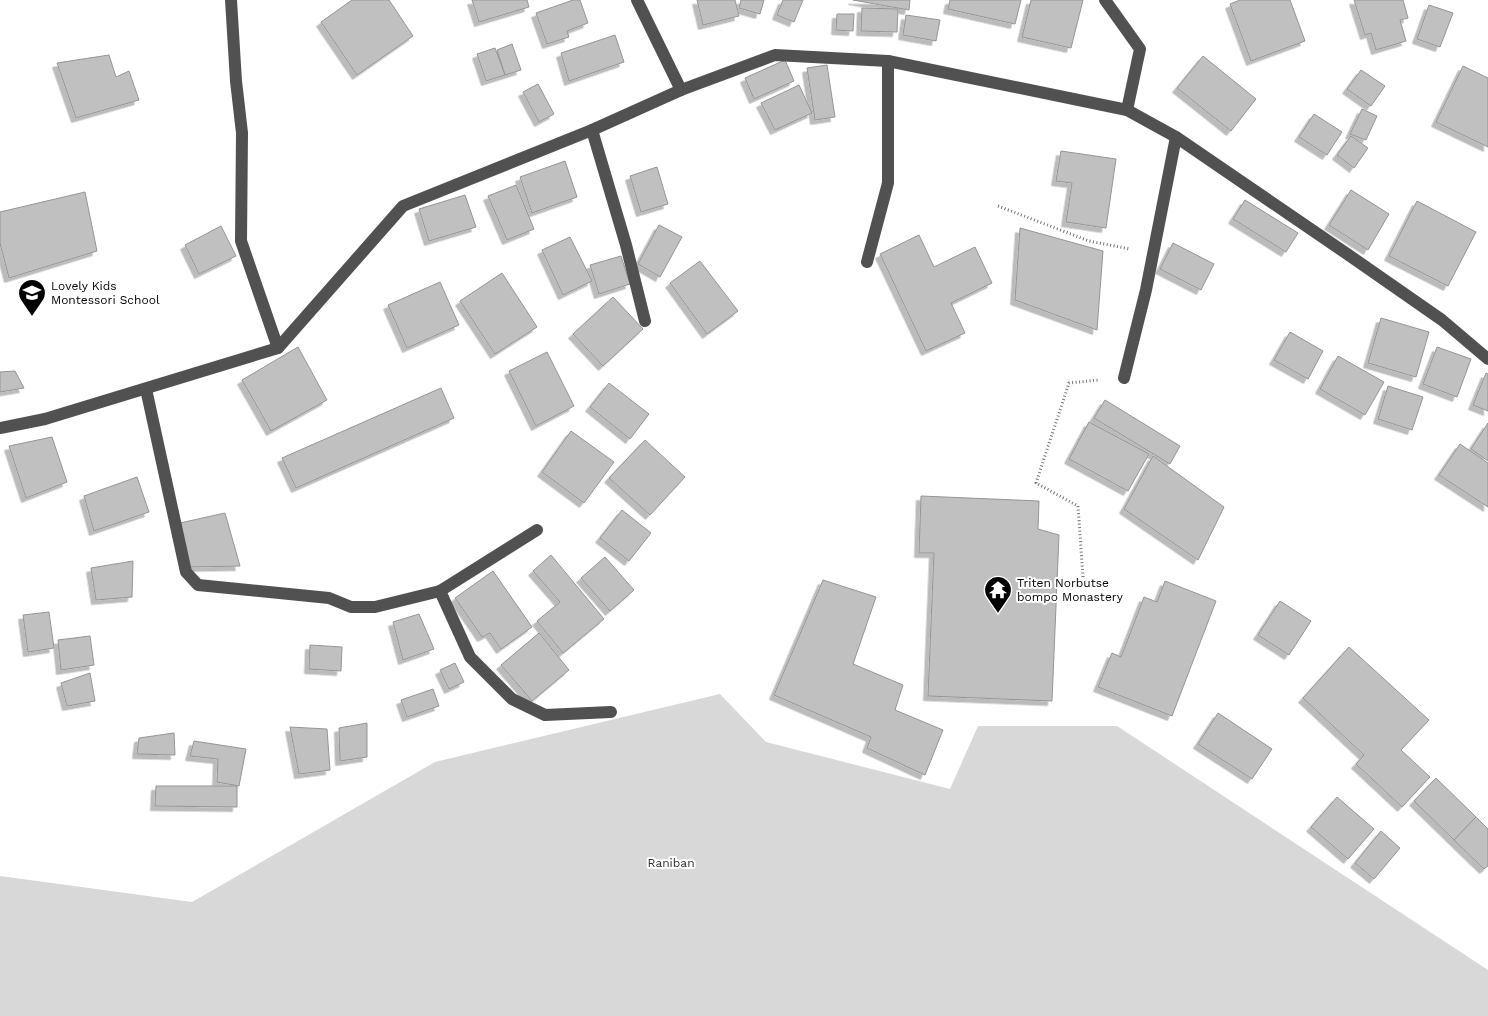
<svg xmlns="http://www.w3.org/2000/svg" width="1488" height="1016" font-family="'Work Sans',sans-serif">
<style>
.green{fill:#d8d8d8}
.building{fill:#c0c0c0;stroke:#959595;filter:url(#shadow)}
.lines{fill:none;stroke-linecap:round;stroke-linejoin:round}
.path{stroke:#737373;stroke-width:3;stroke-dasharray:1 2.5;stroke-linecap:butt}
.minor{stroke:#515151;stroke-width:12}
.labels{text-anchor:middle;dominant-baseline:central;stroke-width:4;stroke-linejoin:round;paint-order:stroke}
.poi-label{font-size:12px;fill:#000;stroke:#fff;text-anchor:start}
.park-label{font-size:12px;fill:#2f2f2f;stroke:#fff}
</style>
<defs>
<filter id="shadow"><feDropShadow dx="-4.5" dy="4.5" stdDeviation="0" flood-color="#0004"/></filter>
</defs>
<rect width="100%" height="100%" fill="#fff"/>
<polygon class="green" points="720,694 766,742 950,789 978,726 1117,726 1488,970 1488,1016 0,1016 0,876 192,902 435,762"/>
<g class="building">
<polygon points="352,0 389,0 413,36 357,75 321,22"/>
<polygon points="472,0 527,0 529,7 479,22"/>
<polygon points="573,0 580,0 588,23 567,31 569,37 547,44 536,13"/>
<polygon points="697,0 735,0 739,16 703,25"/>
<polygon points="741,0 764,0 760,14 739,8"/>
<polygon points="783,0 803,0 794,22 777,15"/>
<polygon points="853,0 910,0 909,10"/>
<polygon points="950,0 1021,0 1015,24 948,9"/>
<polygon points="1031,0 1083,0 1071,48 1022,37"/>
<polygon points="1240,0 1290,0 1305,41 1251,61 1230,4"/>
<polygon points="1354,0 1403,0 1408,18 1400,20 1406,41 1376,50 1371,33 1365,35"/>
<polygon points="1429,5 1453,13 1440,47 1417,39"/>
<polygon points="862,8 898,9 897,32 861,31"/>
<polygon points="837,14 854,14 853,31 836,30"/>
<polygon points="906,15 940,20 936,41 903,35"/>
<polygon points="615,35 624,62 569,81 561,53"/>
<polygon points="512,44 521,70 505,75 497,50"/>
<polygon points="495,48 505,75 486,81 477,54"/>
<polygon points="109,55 116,77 129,71 139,100 76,118 57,63"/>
<polygon points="1203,56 1256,99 1231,131 1177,88"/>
<polygon points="785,60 794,81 754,99 745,78"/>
<polygon points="827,65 835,117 815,120 807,68"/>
<polygon points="1463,66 1488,78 1488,147 1436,122"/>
<polygon points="1361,70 1385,86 1371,106 1347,89"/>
<polygon points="538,84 554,114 539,122 523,92"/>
<polygon points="799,85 812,113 775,130 761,103"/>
<polygon points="1362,109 1377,116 1366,140 1350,134"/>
<polygon points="1314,114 1342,132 1327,155 1299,137"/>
<polygon points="1351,136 1368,148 1354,168 1337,155"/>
<polygon points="1061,151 1116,159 1106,228 1066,222 1072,183 1056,181"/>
<polygon points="565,161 577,197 532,213 520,177"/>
<polygon points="657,167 668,204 641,212 630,176"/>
<polygon points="516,185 534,229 507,240 488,196"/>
<polygon points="1351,190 1389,214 1368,250 1329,225"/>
<polygon points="85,192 97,251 9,278 0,243 0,212"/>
<polygon points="465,195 476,227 429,241 419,209"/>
<polygon points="1245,200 1298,233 1286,252 1233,219"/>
<polygon points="1417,201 1476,232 1448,286 1389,256"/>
<polygon points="659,225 682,237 660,277 638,264"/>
<polygon points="221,226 236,256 199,274 185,245"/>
<polygon points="1020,228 1103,251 1097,330 1015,300"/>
<polygon points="919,235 934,267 975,247 992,283 951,303 965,333 926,351 880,254"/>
<polygon points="570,237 592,281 563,295 542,250"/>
<polygon points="1173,243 1214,264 1201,290 1160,269"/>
<polygon points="621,256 630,284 599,294 590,265"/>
<polygon points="700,261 738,311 707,334 670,283"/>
<polygon points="502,273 537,327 495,354 460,301"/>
<polygon points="440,282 459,325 407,348 388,305"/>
<polygon points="613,297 643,329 603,366 573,334"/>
<polygon points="1381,318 1429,332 1416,377 1368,363"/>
<polygon points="1290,332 1323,351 1308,379 1274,360"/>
<polygon points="298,347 327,400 271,431 242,380"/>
<polygon points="1437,347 1471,359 1457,397 1423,384"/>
<polygon points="547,352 574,406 536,426 509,371"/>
<polygon points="1338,356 1384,382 1365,415 1320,389"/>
<polygon points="15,371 24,388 0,392 0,372"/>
<polygon points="1486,373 1488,374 1488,411 1473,405"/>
<polygon points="609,383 649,414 630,439 590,407"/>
<polygon points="1388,386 1423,397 1412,430 1378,419"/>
<polygon points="441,388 454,418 296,488 282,458"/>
<polygon points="1105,400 1180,446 1170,464 1094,418"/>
<polygon points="1089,422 1149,454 1128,491 1069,459"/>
<polygon points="1488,423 1488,461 1471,449"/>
<polygon points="571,431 614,462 584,503 542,472"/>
<polygon points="52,437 67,482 26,498 9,446"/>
<polygon points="645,440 685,477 650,515 609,478"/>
<polygon points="1460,444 1488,463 1488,507 1439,475"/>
<polygon points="1153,456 1224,507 1198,560 1124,509"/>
<polygon points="137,477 149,512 94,531 84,496"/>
<polygon points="921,496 1039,501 1038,529 1059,535 1052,701 928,696 934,553 919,553"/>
<polygon points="622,510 651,533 629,561 600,538"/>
<polygon points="225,513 240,566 188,567 180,523"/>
<polygon points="551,555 604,619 563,653 537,621 560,602 533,571"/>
<polygon points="605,557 634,590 610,611 581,578"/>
<polygon points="133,561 132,597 96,600 91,568"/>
<polygon points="493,571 532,627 501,649 490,633 482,637 455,598"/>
<polygon points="823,580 876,597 853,664 903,685 895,710 943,730 925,775 867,748 871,737 774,695"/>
<polygon points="1165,581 1216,601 1172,716 1098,687 1112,653 1121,657 1144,597 1157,602"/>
<polygon points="1280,601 1311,621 1289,655 1258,635"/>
<polygon points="49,612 54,648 28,652 23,615"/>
<polygon points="419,614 434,649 403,660 393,622"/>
<polygon points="539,633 569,670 532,701 501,665"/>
<polygon points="90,636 94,665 61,670 58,640"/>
<polygon points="310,645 342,647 341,671 309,669"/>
<polygon points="1349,647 1429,720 1401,750 1430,777 1402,807 1356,764 1364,755 1303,698"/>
<polygon points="455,663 464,682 449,689 440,670"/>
<polygon points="90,673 95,701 67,706 61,683"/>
<polygon points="433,689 439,706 407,717 401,700"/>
<polygon points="1218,713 1272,749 1252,779 1198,744"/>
<polygon points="367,723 367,757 340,761 339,728"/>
<polygon points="290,727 327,729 330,770 299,774"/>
<polygon points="174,733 175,755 137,754 139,738"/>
<polygon points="194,741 246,749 239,786 217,782 218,759 190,756"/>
<polygon points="1436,778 1476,817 1454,840 1414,801"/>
<polygon points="156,786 237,786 237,807 155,806"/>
<polygon points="1337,797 1374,829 1348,859 1311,827"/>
<polygon points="1476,817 1488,829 1488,866 1484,869 1454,840"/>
<polygon points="1381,831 1400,848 1374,879 1355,863"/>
</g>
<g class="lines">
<g class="path">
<polyline points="998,206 1089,241 1130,249"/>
<polyline points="1083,577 1078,506 1036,483 1069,383 1099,380"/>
</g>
<g class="minor">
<polyline points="231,0 236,81 242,133 241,241 278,348"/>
<polyline points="637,0 681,90"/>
<polyline points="1105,0 1140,49 1127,110"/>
<polyline points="592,130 626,245 645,321"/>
<polyline points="867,262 888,183 888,61"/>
<polyline points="1124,378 1146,290 1176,137"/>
<polyline points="146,389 186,572 198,585 329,598 351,607 375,607 440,591 537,530"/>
<polyline points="0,428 45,419 278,348 403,206 592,130 681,90 775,55 888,61 1127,110 1176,137 1353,258 1442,320 1488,359"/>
<polyline points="440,591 470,657 512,699 545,715 611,712"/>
</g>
</g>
<defs>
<symbol id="school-pin" viewBox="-11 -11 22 30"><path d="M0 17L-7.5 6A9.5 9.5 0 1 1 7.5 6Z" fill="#000" stroke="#fff"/><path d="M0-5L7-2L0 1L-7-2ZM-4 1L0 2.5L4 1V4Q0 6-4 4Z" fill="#fff"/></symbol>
<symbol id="temple-pin" viewBox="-11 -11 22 30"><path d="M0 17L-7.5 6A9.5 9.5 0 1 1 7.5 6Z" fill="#000" stroke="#fff"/><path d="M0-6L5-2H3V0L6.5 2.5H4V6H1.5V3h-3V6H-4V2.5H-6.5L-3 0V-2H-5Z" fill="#fff"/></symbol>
</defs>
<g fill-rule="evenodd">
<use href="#school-pin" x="16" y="277" width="32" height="43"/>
<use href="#temple-pin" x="982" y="574" width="32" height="43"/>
</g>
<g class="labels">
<g class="poi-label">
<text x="51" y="286">Lovely Kids<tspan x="51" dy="14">Montessori School</tspan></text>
<text x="1017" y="583">Triten Norbutse<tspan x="1017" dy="14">bompo Monastery</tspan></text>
</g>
<g class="park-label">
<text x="671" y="863">Raniban</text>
</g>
</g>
</svg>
